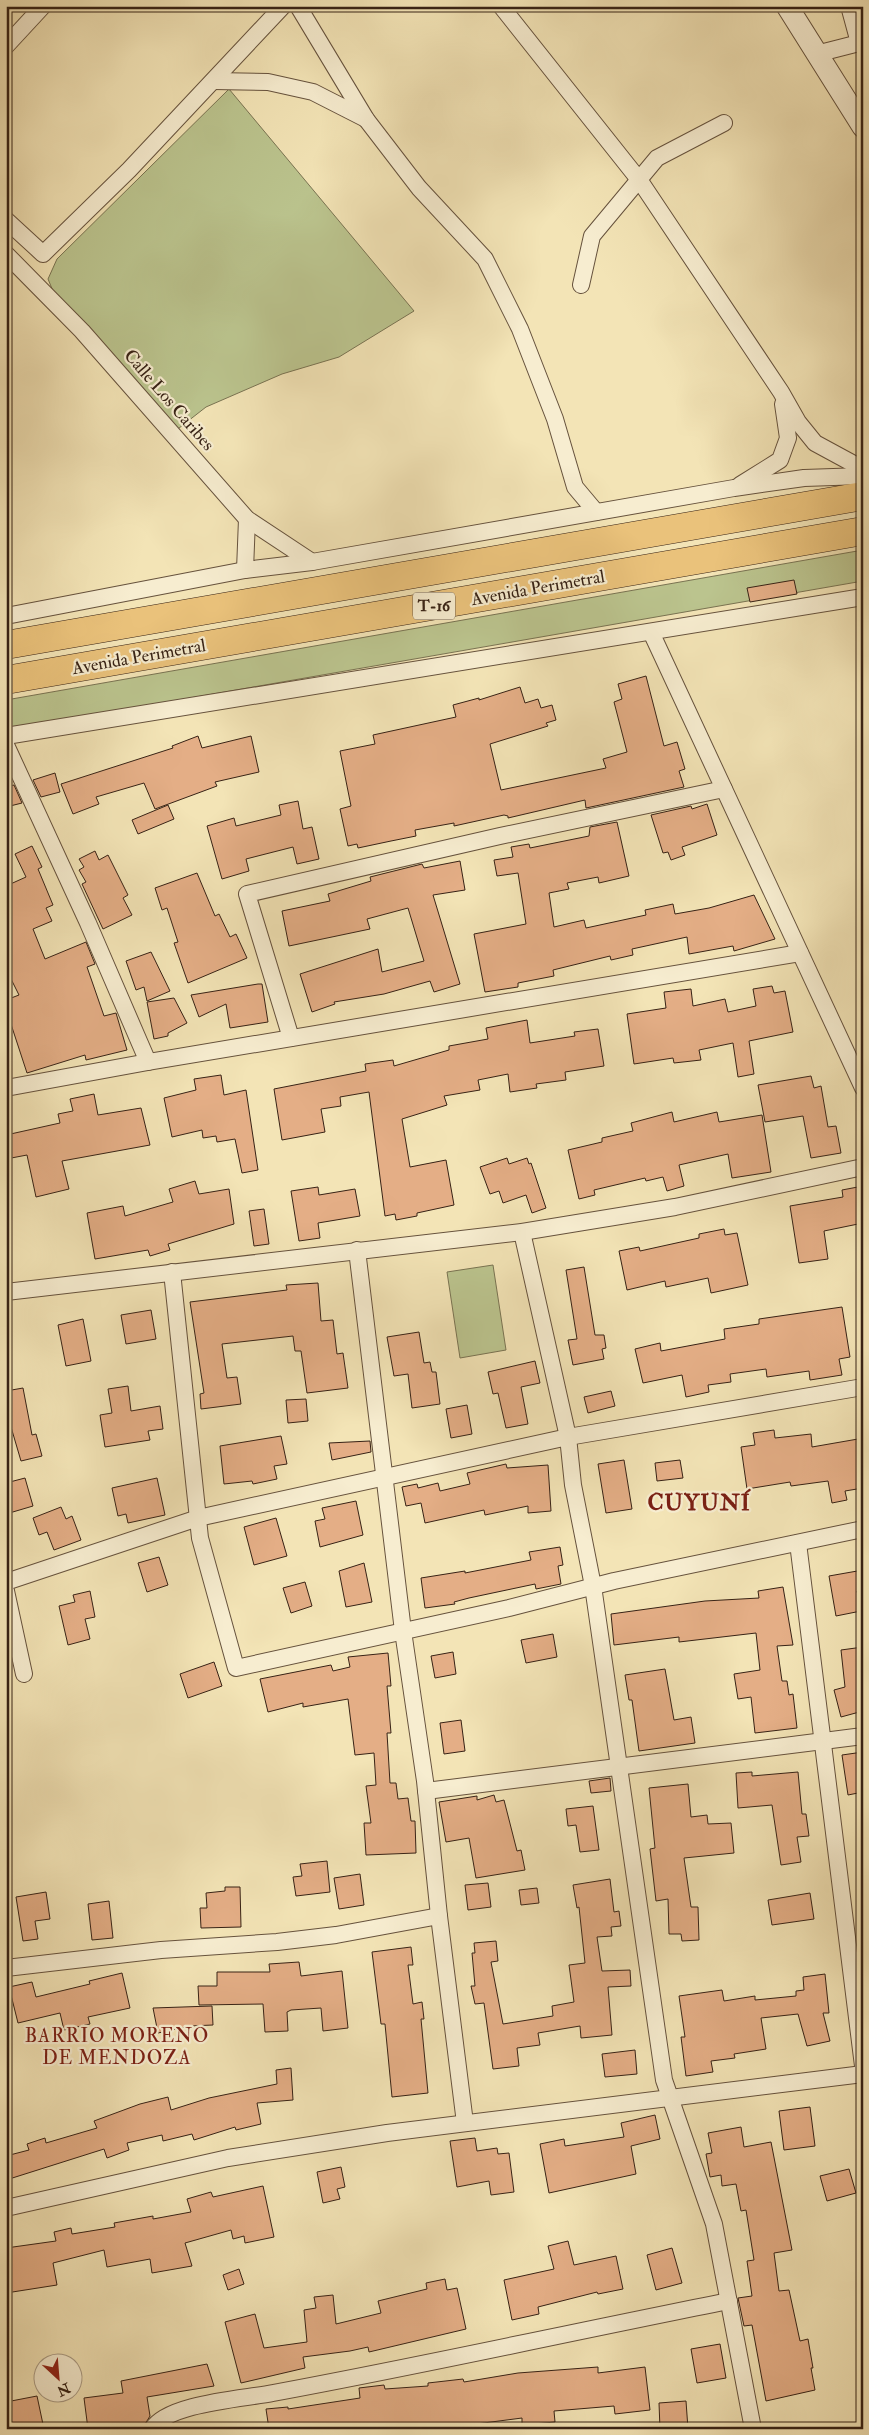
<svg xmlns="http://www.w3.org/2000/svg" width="869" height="2435" font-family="'IM FELL Double Pica',serif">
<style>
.grass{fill:#bbc48e;stroke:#797352}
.building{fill:#e4ae86;stroke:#372215}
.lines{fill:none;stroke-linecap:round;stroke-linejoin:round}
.minor-casing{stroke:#66523d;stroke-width:18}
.tertiary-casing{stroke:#66523d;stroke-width:23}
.trunk-casing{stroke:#372215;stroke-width:29}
.minor{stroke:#f7edd0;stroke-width:16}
.tertiary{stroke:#f7edd0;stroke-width:21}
.trunk{stroke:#eac27b;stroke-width:28}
.labels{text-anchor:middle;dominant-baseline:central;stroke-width:4.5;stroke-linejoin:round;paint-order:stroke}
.shield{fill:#f7edd0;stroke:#715f4d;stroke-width:1}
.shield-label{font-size:16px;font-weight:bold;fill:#372215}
.street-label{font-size:18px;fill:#372215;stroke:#f7edd0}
.neighbourhood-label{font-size:19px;letter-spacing:1px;fill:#7a1f14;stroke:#f7edd0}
.district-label{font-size:22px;font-weight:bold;letter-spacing:1px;fill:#7a1f14;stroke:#f7edd0}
</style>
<rect width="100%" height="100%" fill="#f3e4b6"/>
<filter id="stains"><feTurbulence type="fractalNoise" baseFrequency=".004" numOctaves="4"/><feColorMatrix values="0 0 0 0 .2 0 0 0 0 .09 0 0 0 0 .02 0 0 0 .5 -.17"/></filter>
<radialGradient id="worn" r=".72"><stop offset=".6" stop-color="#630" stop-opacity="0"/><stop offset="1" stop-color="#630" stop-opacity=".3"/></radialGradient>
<g class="grass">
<polygon points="229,89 414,311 339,357 282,374 206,407 174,432 63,315 48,279 57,259"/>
<polygon points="863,550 863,581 6,730 6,700"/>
<polygon points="493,1265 506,1350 460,1358 447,1272"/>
</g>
<g class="building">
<polygon points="794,580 797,594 750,602 747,588"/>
<polygon points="646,676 664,746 677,742 685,769 679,771 684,787 586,808 585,800 508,818 508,816 504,815 454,826 454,823 415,830 416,836 391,841 358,848 357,844 348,846 340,809 351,806 340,751 375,744 373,735 456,717 453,705 479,698 479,700 520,687 525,703 538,699 541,708 552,705 556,720 546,723 548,726 490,744 501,790 606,768 603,759 627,752 614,702 622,699 618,684"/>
<polygon points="198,736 202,748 251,736 259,772 215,782 217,786 155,809 144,783 96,797 99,804 73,814 61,784 173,748 172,746"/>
<polygon points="55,773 60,792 41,797 33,780"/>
<polygon points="14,785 22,803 6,807 6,787"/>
<polygon points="298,801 303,829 312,827 319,859 297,864 293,847 246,859 249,871 222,879 207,826 234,818 236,826 281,815 279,805"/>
<polygon points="707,804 717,835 682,847 685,855 671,860 668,852 663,853 651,815 691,806 692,809"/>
<polygon points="168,805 174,819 138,834 132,820"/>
<polygon points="617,822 629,876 599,883 598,877 567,883 569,889 549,893 554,927 584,920 586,928 646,915 645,910 673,904 675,914 709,908 754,895 775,939 734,951 733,946 689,954 687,937 632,949 633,955 611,960 610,956 553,970 554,976 518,983 518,987 485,992 474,934 526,924 518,873 497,876 494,860 513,857 511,847 529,844 530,848 589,836 590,827"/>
<polygon points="32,846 42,867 38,869 53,905 46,908 52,921 33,929 45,959 86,942 95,964 87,967 104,1016 116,1013 127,1050 86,1060 85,1055 27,1073 6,1009 6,1000 19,995 6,969 6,886 26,877 15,854"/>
<polygon points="95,851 99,860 108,855 128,895 123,898 132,915 103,929 82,884 86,882 79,870 84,867 79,859"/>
<polygon points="460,861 465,890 433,895 460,984 434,992 430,981 384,994 334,1002 335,1004 312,1012 300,974 378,949 382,972 424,961 408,908 367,919 370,929 289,946 282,911 330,901 328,894 371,881 370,877 422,864 424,868"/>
<polygon points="197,873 215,916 219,914 230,937 236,934 247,958 188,983 174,943 178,942 167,908 162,910 155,888"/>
<polygon points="151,952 170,991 147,1001 144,987 136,990 126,961"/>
<polygon points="258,984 262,984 268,1022 230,1028 226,1004 199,1017 191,995"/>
<polygon points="772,986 774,993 785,991 793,1032 749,1041 754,1074 738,1077 733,1043 699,1050 701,1060 674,1063 673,1058 634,1064 627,1014 666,1008 664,992 691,989 693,1006 725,999 728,1012 756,1006 753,989"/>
<polygon points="174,998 187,1023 168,1033 168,1036 154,1039 147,1002"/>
<polygon points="527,1020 530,1043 575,1036 574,1032 598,1029 604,1066 565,1072 566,1080 536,1084 537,1088 510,1092 508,1074 478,1080 480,1090 444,1096 447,1105 402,1119 410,1167 446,1160 454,1205 417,1213 417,1216 396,1220 395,1214 385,1216 369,1092 340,1097 341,1106 321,1109 325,1132 282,1140 274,1089 366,1071 365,1064 393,1060 394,1066 449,1050 449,1046 488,1039 486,1028"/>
<polygon points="221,1075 224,1095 246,1090 258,1170 242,1173 235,1139 217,1142 216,1136 203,1138 202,1130 172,1137 164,1098 196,1090 194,1079"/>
<polygon points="811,1076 814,1088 821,1086 828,1127 836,1126 841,1153 811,1158 803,1116 765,1122 758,1085"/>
<polygon points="94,1094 98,1115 141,1108 150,1145 62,1161 69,1189 36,1197 27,1155 6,1159 6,1135 60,1123 58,1114 73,1111 70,1099"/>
<polygon points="672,1112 674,1122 717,1112 719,1122 762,1115 771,1172 732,1178 728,1154 679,1165 684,1186 667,1191 663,1177 646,1181 645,1178 594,1190 595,1195 579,1199 568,1150 602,1142 602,1138 633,1131 631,1123"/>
<polygon points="507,1158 509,1164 527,1158 529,1164 531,1163 546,1208 532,1213 526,1195 503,1203 499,1191 490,1194 480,1167"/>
<polygon points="195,1181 199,1194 229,1189 234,1224 168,1244 170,1250 150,1256 148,1250 95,1259 87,1213 123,1206 125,1216 173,1202 169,1189"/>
<polygon points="863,1186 863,1223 824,1231 828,1259 799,1263 790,1206 843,1197 842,1190"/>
<polygon points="318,1187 319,1195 355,1189 360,1216 318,1223 320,1238 299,1241 291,1191"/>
<polygon points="264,1209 269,1244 254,1246 249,1211"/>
<polygon points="724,1229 725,1235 737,1233 748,1285 711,1293 708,1278 666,1287 665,1281 627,1290 619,1251 639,1247 640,1251 699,1238 699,1234"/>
<polygon points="584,1267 595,1335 604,1335 606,1348 602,1349 604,1359 573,1365 568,1340 577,1339 566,1270"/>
<polygon points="318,1283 321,1321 333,1320 337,1354 343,1353 348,1388 307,1393 301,1351 295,1351 293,1336 222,1344 227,1378 237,1377 241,1404 201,1409 200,1394 204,1393 190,1302 287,1290 286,1285"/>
<polygon points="842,1307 850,1357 839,1359 842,1375 810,1380 809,1371 767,1377 766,1369 730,1374 731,1382 708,1385 709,1392 686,1397 682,1375 643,1383 635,1349 660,1343 661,1351 725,1339 724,1329 759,1324 759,1319"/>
<polygon points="151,1310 156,1339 126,1344 121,1315"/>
<polygon points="83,1319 91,1361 66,1366 58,1325"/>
<polygon points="419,1332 424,1363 430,1362 432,1372 436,1372 440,1404 412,1408 408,1374 394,1376 387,1337"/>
<polygon points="535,1361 540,1383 521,1387 528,1424 506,1428 498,1393 493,1394 488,1372"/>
<polygon points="128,1386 131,1411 160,1406 163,1429 148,1431 150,1440 105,1447 100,1415 112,1413 108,1389"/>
<polygon points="23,1388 32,1435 36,1434 42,1456 21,1461 6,1410 6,1391"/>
<polygon points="611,1391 615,1406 588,1413 584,1397"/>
<polygon points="306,1399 308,1421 288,1423 286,1400"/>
<polygon points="467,1405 472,1434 451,1438 446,1409"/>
<polygon points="774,1430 775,1438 811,1434 812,1447 858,1439 863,1463 863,1488 845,1491 847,1500 832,1503 828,1481 791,1486 790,1482 747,1489 741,1447 755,1445 753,1433"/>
<polygon points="281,1436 287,1464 274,1466 277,1479 253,1484 252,1481 224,1484 220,1446"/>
<polygon points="370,1441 371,1452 332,1460 329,1443"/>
<polygon points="624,1460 632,1509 606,1513 598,1464"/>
<polygon points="680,1460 683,1478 657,1481 655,1463"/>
<polygon points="506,1464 507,1468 548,1465 551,1511 528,1513 528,1506 485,1515 484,1510 425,1523 421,1503 406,1506 402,1487 417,1484 418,1488 438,1483 440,1491 470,1484 467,1473"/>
<polygon points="25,1478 33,1506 6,1514 6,1483"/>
<polygon points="157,1478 165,1515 128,1523 126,1514 118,1516 112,1488"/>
<polygon points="356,1501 363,1535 320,1547 315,1521 325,1519 322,1508"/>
<polygon points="61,1507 66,1519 72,1516 81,1540 54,1550 47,1532 39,1535 33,1518"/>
<polygon points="276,1518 287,1556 254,1565 244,1527"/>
<polygon points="560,1547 563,1565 558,1566 561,1584 536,1589 535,1584 469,1598 454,1602 455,1604 425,1608 421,1578 465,1571 465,1573 531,1560 529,1552"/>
<polygon points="159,1557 168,1585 147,1592 138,1563"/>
<polygon points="364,1563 372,1602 346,1607 339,1571"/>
<polygon points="863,1570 863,1590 857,1591 861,1611 836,1616 829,1576"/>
<polygon points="305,1582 312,1606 291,1613 283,1588"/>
<polygon points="783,1587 793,1645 777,1646 782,1681 787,1681 789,1695 793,1694 797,1728 755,1733 751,1697 738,1699 734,1674 760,1670 756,1633 679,1642 679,1637 614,1645 611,1614 705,1601 759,1598 758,1591"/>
<polygon points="90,1591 95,1617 85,1619 90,1639 68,1645 59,1606 75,1602 73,1595"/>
<polygon points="553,1634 557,1657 526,1663 521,1640"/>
<polygon points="863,1647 863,1711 841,1717 834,1690 845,1687 841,1650"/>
<polygon points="453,1652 456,1674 435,1678 431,1656"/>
<polygon points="388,1653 391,1686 387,1686 391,1733 387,1733 390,1783 396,1783 398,1799 408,1798 411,1821 415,1821 416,1853 366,1855 364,1823 371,1823 366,1786 376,1785 374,1753 355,1755 348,1699 303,1707 303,1703 268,1712 260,1679 331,1665 333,1671 350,1667 348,1657"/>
<polygon points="214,1662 222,1686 188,1698 180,1674"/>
<polygon points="665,1669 674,1720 691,1717 695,1743 639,1751 632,1700 629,1700 625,1675"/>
<polygon points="461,1720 465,1751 444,1754 440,1723"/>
<polygon points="863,1752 863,1792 848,1795 842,1755"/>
<polygon points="752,1772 752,1776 798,1772 802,1814 806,1814 809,1836 797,1837 801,1862 781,1865 772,1805 738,1808 736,1773"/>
<polygon points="610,1778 611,1791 591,1793 589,1781"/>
<polygon points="688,1784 691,1817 707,1815 708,1824 731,1823 734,1853 684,1858 691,1907 698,1907 699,1940 682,1941 681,1934 669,1934 668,1899 656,1901 650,1849 655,1848 649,1788"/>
<polygon points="494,1795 496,1802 504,1800 517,1851 521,1850 525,1870 476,1878 469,1838 446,1842 439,1802 477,1796 477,1800"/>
<polygon points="593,1806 599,1850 580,1852 576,1825 568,1826 566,1809"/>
<polygon points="327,1861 330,1892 296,1896 293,1877 302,1876 300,1864"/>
<polygon points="360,1874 364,1905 339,1909 334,1878"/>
<polygon points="610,1879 614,1912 619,1911 621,1926 611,1927 612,1936 597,1937 602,1971 630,1970 631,1986 608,1987 612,2035 581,2038 580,2026 538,2033 540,2045 517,2048 519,2066 493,2069 484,2003 475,2004 471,1986 475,1986 472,1953 475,1953 474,1943 496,1941 498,1961 491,1962 503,2024 553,2016 552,2006 574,2002 569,1965 585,1963 579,1907 577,1908 573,1885"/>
<polygon points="488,1883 491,1907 468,1910 465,1885"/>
<polygon points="225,1887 240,1887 241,1927 201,1928 200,1908 207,1908 206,1893 225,1891"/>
<polygon points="537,1888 539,1903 521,1905 519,1890"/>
<polygon points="46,1892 50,1919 35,1921 38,1939 23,1941 16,1897"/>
<polygon points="810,1893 814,1919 772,1925 768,1900"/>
<polygon points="109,1901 113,1938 92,1940 88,1904"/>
<polygon points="411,1947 413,1965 408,1965 413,2004 422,2002 424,2019 421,2019 428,2093 392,2097 385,2024 381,2024 372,1952"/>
<polygon points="299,1962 301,1976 342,1971 348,2028 323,2031 321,2008 291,2010 287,2012 288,2031 265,2032 263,2004 199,2005 198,1986 217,1986 217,1972 270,1972 269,1964"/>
<polygon points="122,1973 130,2008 88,2017 90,2024 64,2030 60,2013 18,2023 9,1987 32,1982 36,1997 90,1984 89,1981"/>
<polygon points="825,1974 829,2013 823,2013 830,2041 807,2046 798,2014 761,2018 766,2049 734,2054 735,2058 711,2061 713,2072 686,2076 681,2037 685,2037 679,1996 722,1990 724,2001 755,1996 755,2000 796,1996 796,1991 804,1990 803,1977"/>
<polygon points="212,2006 213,2025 190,2026 158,2033 153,2008"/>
<polygon points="635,2050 637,2074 605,2077 602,2054"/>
<polygon points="291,2068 293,2100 257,2103 261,2124 236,2130 235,2127 194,2140 192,2134 163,2141 162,2135 127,2143 129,2150 107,2158 104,2149 6,2180 6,2156 29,2150 27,2144 45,2138 46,2143 97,2128 94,2121 140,2104 168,2097 171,2110 209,2098 277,2084 276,2070"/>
<polygon points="810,2107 815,2146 784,2150 779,2111"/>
<polygon points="655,2115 660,2139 631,2146 636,2174 549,2193 540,2144 564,2139 565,2146 624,2137 621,2123"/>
<polygon points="741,2127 744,2147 771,2142 792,2250 774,2253 779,2291 789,2290 800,2341 808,2339 813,2368 811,2368 815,2390 766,2401 752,2325 744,2326 738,2298 752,2296 747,2261 754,2260 746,2210 741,2211 736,2184 722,2186 721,2175 710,2177 706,2154 712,2153 708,2133"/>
<polygon points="475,2138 477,2151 497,2148 498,2154 509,2153 514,2192 491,2195 489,2181 457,2187 450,2141"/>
<polygon points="341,2167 345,2187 337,2189 340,2199 323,2203 317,2172"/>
<polygon points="849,2169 856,2193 827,2201 820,2176"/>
<polygon points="263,2186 274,2237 245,2243 244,2236 233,2239 231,2230 185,2243 192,2266 152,2273 150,2259 107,2267 104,2250 53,2263 57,2285 6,2293 6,2248 56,2241 54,2232 71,2228 72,2234 115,2227 114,2223 153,2216 153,2219 191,2212 187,2199 211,2192 213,2197"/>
<polygon points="568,2241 574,2265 616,2256 623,2289 598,2294 597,2292 538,2307 539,2314 512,2320 504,2280 554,2269 548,2246"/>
<polygon points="672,2248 682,2283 656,2290 647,2255"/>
<polygon points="239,2269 244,2284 228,2290 223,2275"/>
<polygon points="445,2279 447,2290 457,2288 466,2329 369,2352 368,2347 350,2351 303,2357 305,2368 241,2383 225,2322 255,2314 264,2348 307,2342 304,2310 316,2308 314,2297 333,2295 336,2324 381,2313 378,2301 427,2289 426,2283"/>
<polygon points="720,2344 726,2378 697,2383 691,2349"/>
<polygon points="207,2364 214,2386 147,2397 150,2416 142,2429 88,2429 84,2398 123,2393 121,2381"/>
<polygon points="598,2367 598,2373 645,2367 650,2410 615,2414 614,2406 554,2411 555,2422 522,2425 522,2418 476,2424 477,2429 269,2429 266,2409 288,2407 288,2409 360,2398 359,2388 384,2385 385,2389 428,2386 428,2383 463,2379 464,2382 518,2373"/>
<polygon points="37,2396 44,2429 9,2429 6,2402"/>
<polygon points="686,2401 688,2429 660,2429 659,2403"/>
</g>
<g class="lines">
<defs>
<g id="minor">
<polyline points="298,6 366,119 419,188 485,259 520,329 555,419 575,487 596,512"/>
<polyline points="501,6 640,181 781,392 798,422 815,443 863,469"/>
<polyline points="849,6 859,43"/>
<polyline points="6,46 43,6"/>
<polyline points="816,54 863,42"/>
<polyline points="214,81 268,82 313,92 366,119"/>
<polyline points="6,220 43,254 129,170 283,6"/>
<polyline points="6,254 82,331 247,519 312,562"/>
<polyline points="581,285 592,236 657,158 724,123"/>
<polyline points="740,485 780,460 788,438 783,404"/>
<polyline points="245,570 247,519"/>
<polyline points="6,616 245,570 312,562 734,488 804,478 863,476"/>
<polyline points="651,632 863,1088"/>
<polyline points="6,736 863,597"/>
<polyline points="6,745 88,923 148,1062"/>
<polyline points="291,1038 247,894 500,836 724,789"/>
<polyline points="6,1088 148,1062 800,953"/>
<polyline points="522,1232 568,1437 573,1485 593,1586 664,2080 714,2224 753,2429"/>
<polyline points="357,1250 403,1631 425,1781 439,1916 465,2123"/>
<polyline points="172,1272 200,1538 236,1668 509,1608 614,1581 863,1529"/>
<polyline points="6,1292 522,1232 675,1207 863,1167"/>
<polyline points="798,1543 863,2066"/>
<polyline points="6,1582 198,1518 568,1437 863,1387"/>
<polyline points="6,1591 24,1674"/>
<polyline points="426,1791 863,1736"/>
<polyline points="6,1968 161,1950 277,1942 336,1935 439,1916"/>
<polyline points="6,2208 228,2158 387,2133 863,2074"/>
<path d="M152,2429c16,-26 91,-30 121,-36 152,-28 304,-62 456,-92"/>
</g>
<polyline id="tertiary" points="787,6 863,127"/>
<g id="trunk">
<polyline points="6,645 863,496"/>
<polyline points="6,680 863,531"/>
</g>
</defs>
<use href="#minor" class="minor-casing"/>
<use href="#tertiary" class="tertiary-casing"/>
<use href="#trunk" class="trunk-casing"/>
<use href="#minor" class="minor"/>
<use href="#tertiary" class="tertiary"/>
<use href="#trunk" class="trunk"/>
</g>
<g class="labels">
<rect class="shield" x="413" y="592.5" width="42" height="27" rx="4"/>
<g class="shield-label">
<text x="434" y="606">T-16</text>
</g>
<g class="street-label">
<text transform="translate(169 400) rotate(49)">Calle Los Caribes</text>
<text transform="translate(538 588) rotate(-10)">Avenida Perimetral</text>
<text transform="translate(139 657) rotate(-10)">Avenida Perimetral</text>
</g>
<g class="neighbourhood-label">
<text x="117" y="2036">BARRIO MORENO<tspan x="117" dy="22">DE MENDOZA</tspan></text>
</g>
<g class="district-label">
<text x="699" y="1503">CUYUNÍ</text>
</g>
</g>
<rect width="869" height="2435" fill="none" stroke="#f3e4b6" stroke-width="25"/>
<rect x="8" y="8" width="854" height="2420" fill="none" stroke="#372215" stroke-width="2.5"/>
<rect x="12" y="12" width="844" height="2410" fill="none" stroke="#372215"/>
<g transform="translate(58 2378) rotate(154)"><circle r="24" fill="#f7edd0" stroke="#aa9c85"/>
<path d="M0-4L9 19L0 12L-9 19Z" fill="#8f2418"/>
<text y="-8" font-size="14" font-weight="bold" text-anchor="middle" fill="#372215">N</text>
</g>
<rect width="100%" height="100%" filter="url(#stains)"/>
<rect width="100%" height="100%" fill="url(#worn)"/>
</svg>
